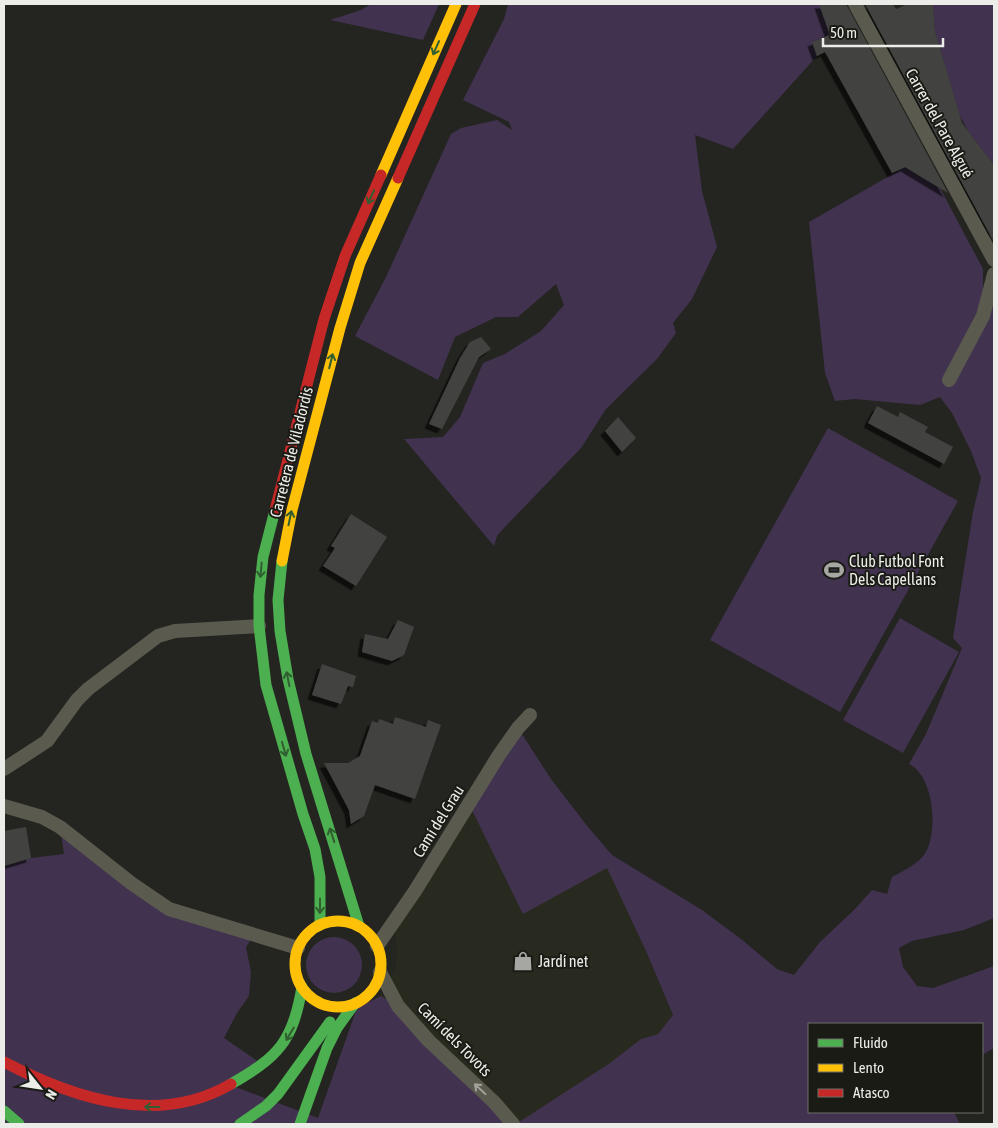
<svg xmlns="http://www.w3.org/2000/svg" width="998" height="1128" font-family="'Asap Condensed',sans-serif">
<style>
.built{fill:#292a1f}
.green{fill:#41334f}
.building{fill:#434340;filter:url(#shadow)}
.lines{fill:none;stroke-linecap:round;stroke-linejoin:round}
.street{stroke:#5a5a4f;stroke-width:14}
.fast{stroke:#4caf50;stroke-width:11}
.slow{stroke:#ffc107;stroke-width:11}
.jam{stroke:#c62828;stroke-width:11}
.oneway{stroke:#315e30}
.oneway2{stroke:#a3a39c}
.labels{text-anchor:middle;dominant-baseline:central;stroke-width:4;stroke-linejoin:round;paint-order:stroke}
.street-label{font-size:16px;fill:#ecece8;stroke:#1b1b15}
.poi-label{font-size:16px;fill:#ecece8;stroke:#1b1b15;text-anchor:start}
</style>
<defs>
<filter id="shadow"><feDropShadow dx="-4.5" dy="4.5" stdDeviation="0" flood-color="#0009"/></filter>
</defs>
<rect width="100%" height="100%" fill="#242420"/>
<polygon class="built" points="469,804 607,868 646,951 673,1016 658,1034 641,1039 610,1063 516,1124 398,1006 381,996 395,968 397,954 394,921"/>
<g class="green">
<polygon points="371,4 439,4 423,40 330,20 361,10"/>
<polygon points="508,4 819,4 830,35 812,42 817,56 733,149 695,135 702,191 717,247 692,299 673,323 676,333 657,359 606,409 581,448 504,528 497,536 494,546 404,439 443,437 460,417 483,363 505,354 541,331 564,305 556,284 518,317 496,317 455,337 438,380 355,336 386,277 451,134 461,128 497,120 512,130 509,122 463,100 504,19"/>
<polygon points="933,4 994,4 994,165 968,131 959,114 935,31"/>
<path d="M905,167l35,21 43,81v44l11,-39v644l-30,12 -52,11 -13,7 4,19 14,19 16,2 61,-22v82l-12,7v-31h-173v88h145l6,12h-444l94,-61 31,-24 17,-5 15,-19 -27,-64 -39,-83 -84,46 -54,-110 49,-76 33,51 37,48 24,28 90,55 39,29 36,30 17,6 26,-33 34,-32 18,-20 15,4 5,-17c11,-6 27,-13 34,-25 12,-22 8,-76 -17,-88l17,-30 36,-86 -9,-10 20,-126 8,-34 -10,-27 -19,-38 -12,-16 -20,8 -65,-6 -20,2 -10,-28 -16,-151z"/>
<polygon points="828,428 958,501 840,712 710,640"/>
<polygon points="900,618 959,652 903,753 843,720"/>
<polygon points="60,827 155,901 254,935 246,947 251,972 249,996 237,1013 224,1038 262,1064 233,1086 318,1118 357,1008 381,996 398,1006 513,1124 4,1124 4,866 31,858 64,854"/>
<circle cx="334" cy="965" r="28"/>
</g>
<g class="building">
<polygon points="819,4 846,4 948,193 905,167 892,173 825,52 817,56 812,42 830,35"/>
<polygon points="865,4 893,4 896,9 908,4 933,4 935,31 962,123 994,165 994,242"/>
<polygon points="481,337 491,349 479,357 442,429 429,424 460,358 470,342"/>
<polygon points="877,406 898,417 900,412 928,427 925,432 953,447 944,464 868,423"/>
<polygon points="618,417 636,438 622,452 605,431"/>
<polygon points="351,514 387,537 356,586 323,566 335,548 331,546"/>
<polygon points="398,620 414,627 404,655 392,661 362,652 365,634 388,639"/>
<polygon points="322,664 356,676 353,687 348,686 341,704 312,695"/>
<polygon points="395,717 426,727 428,720 441,725 415,799 375,785 364,816 351,824 349,810 324,763 348,763 360,756 372,721 378,723 379,719 393,724"/>
<polygon points="26,827 31,858 4,866 4,831"/>
</g>
<g class="lines">
<g class="street">
<polyline points="855,4 994,260"/>
<polyline points="949,380 983,316 994,274"/>
<polyline points="4,769 47,741 77,700 88,689 158,636 175,631 259,626"/>
<polyline points="4,806 42,817 60,827 131,883 169,909 298,948"/>
<polyline points="377,946 415,891 499,755 518,728 530,715"/>
<polyline points="380,972 398,1006 429,1041 494,1102 513,1124"/>
</g>
<g class="fast">
<polyline points="275,510 263,557 259,595 259,626 266,685 303,814 315,849 320,877 320,925"/>
<polyline points="282,561 278,600 280,631 288,679 306,754 359,926"/>
<path d="M231,1084c47,-27 62,-42 71,-97"/>
<polyline points="4,1111 19,1124"/>
<polyline points="240,1124 266,1106 278,1094 330,1022"/>
<polyline points="300,1124 327,1048 337,1028 355,1003"/>
</g>
<g class="slow">
<polyline points="381,175 456,4"/>
<polyline points="282,561 292,510 340,328 360,263 398,178"/>
<circle cx="338" cy="964" r="43"/>
</g>
<g class="jam">
<polyline points="398,178 475,4"/>
<polyline points="275,510 324,319 345,256 381,175"/>
<path d="M4,1062c69,36 154,65 227,22"/>
</g>
</g>
<defs><path id="oneway-shaft" d="M-6 0H5M1.5-3L5.5 0L1.5 3" fill="none" stroke-width="1.6" stroke-linecap="round" stroke-linejoin="round" transform="scale(1.25)"/></defs>
<g class="oneway">
<use href="#oneway-shaft" transform="translate(436 48) rotate(114)"/>
<use href="#oneway-shaft" transform="translate(371 197) rotate(114)"/>
<use href="#oneway-shaft" transform="translate(331 361) rotate(-76)"/>
<use href="#oneway-shaft" transform="translate(290 518) rotate(-78)"/>
<use href="#oneway-shaft" transform="translate(261 570) rotate(95)"/>
<use href="#oneway-shaft" transform="translate(288 679) rotate(-101)"/>
<use href="#oneway-shaft" transform="translate(284 749) rotate(74)"/>
<use href="#oneway-shaft" transform="translate(332 835) rotate(-108)"/>
<use href="#oneway-shaft" transform="translate(320 906) rotate(90)"/>
<use href="#oneway-shaft" transform="translate(290 1034) rotate(121)"/>
<use href="#oneway-shaft" transform="translate(152 1107) rotate(-180)"/>
</g>
<use class="oneway2" href="#oneway-shaft" transform="translate(480 1089) rotate(-137)"/>
<defs>
<symbol id="stadium-bare" viewBox="-9 -9 18 18"><path d="M0-5a6.5 5 0 1 0 0 10a6.5 5 0 1 0 0-10ZM-3.5-1.8h7v3.6h-7Z" fill="#a6a6a2" stroke="#1b1b15" stroke-width="2.5" paint-order="stroke"/></symbol>
<symbol id="shop-bare" viewBox="-9 -9 18 18"><path d="M-5-2.5h2.3a2.7 3.5 0 0 1 5.4 0H5L5.5 6h-11ZM-1.5-2.5h3a1.5 2.3 0 0 0-3 0Z" fill="#a6a6a2" stroke="#1b1b15" stroke-width="2.5" paint-order="stroke"/></symbol>
</defs>
<g fill-rule="evenodd">
<use href="#stadium-bare" x="820" y="556" width="28" height="28"/>
<use href="#shop-bare" x="509" y="947" width="28" height="28"/>
</g>
<g class="labels">
<g class="street-label">
<text transform="translate(940 123) rotate(61)">Carrer del Pare Algué</text>
<text transform="translate(291 452) rotate(-76)">Carretera de Viladordis</text>
<text transform="translate(438 821) rotate(-58)">Camí del Grau</text>
<text transform="translate(455 1039) rotate(45)">Camí dels Tovots</text>
</g>
<g class="poi-label">
<text x="849" y="561">Club Futbol Font<tspan x="849" dy="18">Dels Capellans</tspan></text>
<text x="538" y="961">Jardí net</text>
</g>
</g>
<rect width="998" height="1128" fill="none" stroke="#ecece8" stroke-width="10"/>
<rect x="808" y="1023" width="175" height="90" fill="#1b1b15" stroke="#6f6f69"/>
<rect x="818" y="1039" width="25" height="8" fill="#4caf50" stroke="#6f6f69"/>
<text x="853" y="1048" font-size="15" fill="#ecece8">Fluido</text>
<rect x="818" y="1064" width="25" height="8" fill="#ffc107" stroke="#6f6f69"/>
<text x="853" y="1073" font-size="15" fill="#ecece8">Lento</text>
<rect x="818" y="1089" width="25" height="8" fill="#c62828" stroke="#6f6f69"/>
<text x="853" y="1098" font-size="15" fill="#ecece8">Atasco</text>
<g transform="translate(40 1088) rotate(120)" stroke="#1b1b15" stroke-width="4" paint-order="stroke">
<path d="M0-4L9 19L0 12L-9 19Z" fill="#ecece8"/>
<text y="-8" font-size="14" font-weight="bold" text-anchor="middle" fill="#ecece8">N</text>
</g>
<path d="M823 38v8h120v-8" fill="none" stroke="#ecece8" stroke-width="2.5"/>
<text x="830" y="38" font-size="15" fill="#ecece8" stroke="#1b1b15" stroke-width="4" paint-order="stroke">50 m</text>
</svg>
